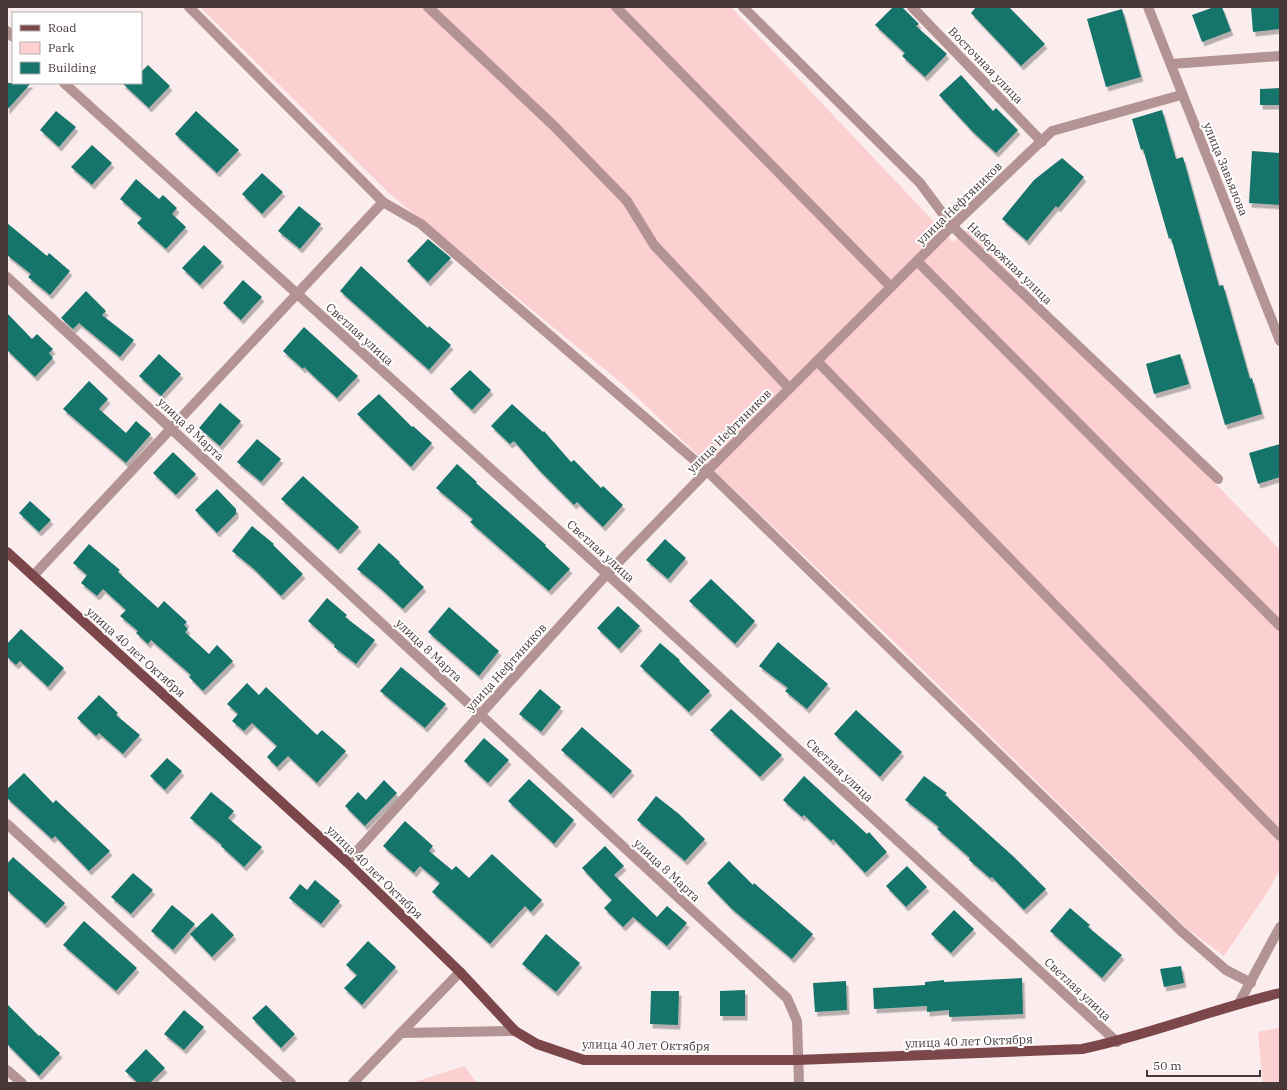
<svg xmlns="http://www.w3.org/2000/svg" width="1287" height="1090" font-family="'IBM Plex Serif',serif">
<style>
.green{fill:#fccfd0}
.building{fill:#16746a;filter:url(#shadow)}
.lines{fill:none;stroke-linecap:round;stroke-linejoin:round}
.minor{stroke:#b39394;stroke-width:10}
.major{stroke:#7b474a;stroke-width:10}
.labels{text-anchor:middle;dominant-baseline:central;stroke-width:4;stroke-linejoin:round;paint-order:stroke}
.street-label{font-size:12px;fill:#463839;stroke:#fff}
</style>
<defs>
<filter id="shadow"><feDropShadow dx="2.5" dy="4.5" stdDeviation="0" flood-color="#0004"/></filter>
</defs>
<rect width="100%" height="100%" fill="#fbeded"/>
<g class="green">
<polygon points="200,7 731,7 953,242 968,229 1280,550 1280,870 1268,891 1224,956 1185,927 883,631 624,385 390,194"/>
<polygon points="1280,1028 1280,1083 1263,1083 1258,1032"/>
<polygon points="464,1066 477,1083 412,1083"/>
</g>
<g class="building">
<polygon points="893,7 902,7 919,24 916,26 947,54 925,77 902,56 905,53 875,25"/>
<polygon points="976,7 1009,7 1045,44 1021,66 971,13"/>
<polygon points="1214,7 1222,7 1231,31 1202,42 1192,15"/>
<polygon points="1251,7 1280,7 1280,29 1253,32"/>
<polygon points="1122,9 1141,77 1106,87 1087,19"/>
<polygon points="148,65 170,86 149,108 122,83 141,83 141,72"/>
<polygon points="961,75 993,111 996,108 1018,130 996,153 973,132 939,95"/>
<polygon points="7,83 31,83 7,110"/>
<polygon points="1280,88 1280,105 1260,105 1260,89"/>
<polygon points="1162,110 1176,159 1183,157 1219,286 1223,285 1250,379 1252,378 1262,414 1225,425 1171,238 1169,239 1143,149 1141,150 1132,119"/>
<polygon points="56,111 76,127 59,147 40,130"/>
<polygon points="196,111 239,150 217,173 175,134"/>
<polygon points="92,145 112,163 92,185 71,167"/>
<polygon points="1252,151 1280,153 1280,205 1249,203"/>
<polygon points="1062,158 1084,177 1058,208 1056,206 1027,241 1002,219 1034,180"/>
<polygon points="262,173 283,192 262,214 242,194"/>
<polygon points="136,179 159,199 163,195 177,208 172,214 186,227 166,249 137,223 142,218 120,199"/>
<polygon points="299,206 321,224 300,249 278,231"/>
<polygon points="7,223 47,256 49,253 70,271 50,295 28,277 31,274 7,255"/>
<polygon points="428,239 451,258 428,282 407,261"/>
<polygon points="204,245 222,262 200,285 182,268"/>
<polygon points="361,266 428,328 429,326 451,345 429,370 340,291"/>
<polygon points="243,280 262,297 241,320 223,303"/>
<polygon points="86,291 106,311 102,315 134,340 120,357 79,323 73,329 61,318"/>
<polygon points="7,313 32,339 37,334 53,349 49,353 53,358 35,377 7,350"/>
<polygon points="304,327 358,376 337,398 304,367 303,369 283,351"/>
<polygon points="159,354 181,374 161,396 139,376"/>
<polygon points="1180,354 1189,384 1154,394 1146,364"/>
<polygon points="470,370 491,390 472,410 450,389"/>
<polygon points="89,381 108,399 99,409 126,433 136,421 151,434 126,463 63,409"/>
<polygon points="379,394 412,427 413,426 432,443 411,467 357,414"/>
<polygon points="220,403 241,421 220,446 199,428"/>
<polygon points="512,404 543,432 544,431 571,462 574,460 601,488 603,486 623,505 603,527 577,502 574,505 540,471 514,441 510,444 491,426"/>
<polygon points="257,439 281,459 261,482 237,462"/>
<polygon points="1280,444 1280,477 1258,484 1249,453"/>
<polygon points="173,452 196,474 176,495 153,473"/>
<polygon points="457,464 477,482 476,483 546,545 545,546 570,569 549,591 470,522 473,519 436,488"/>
<polygon points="303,476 359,527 338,550 281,499"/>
<polygon points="217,489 236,509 236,514 217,533 195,510"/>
<polygon points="30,501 51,520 39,532 19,513"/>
<polygon points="252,526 274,544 273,545 303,574 281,596 254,569 232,551"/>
<polygon points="665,539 686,558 668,579 646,560"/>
<polygon points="379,543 400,562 399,563 424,587 403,609 379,587 357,569"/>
<polygon points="89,544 120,570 118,572 158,608 164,601 187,622 184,625 188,629 185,632 209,654 217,645 233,661 203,691 189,677 191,675 151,640 148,644 136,633 138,631 120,616 126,610 103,589 97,596 81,583 87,575 73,563"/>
<polygon points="711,579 755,621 735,644 689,601"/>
<polygon points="327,598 347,615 345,617 375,640 356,664 334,647 335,645 308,621"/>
<polygon points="618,606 640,626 619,649 597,628"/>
<polygon points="449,607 499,651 479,676 428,632"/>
<polygon points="21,629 64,668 48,687 20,661 16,665 7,657 7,644"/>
<polygon points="778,642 828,684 807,709 785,691 788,688 759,666"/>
<polygon points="660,643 680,660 679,661 710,691 689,712 640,666"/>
<polygon points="401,667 446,704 425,728 380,691"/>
<polygon points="247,683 259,695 266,687 317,735 322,730 346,751 317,783 288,756 277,767 267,757 277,746 252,723 244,731 232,721 238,714 227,704"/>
<polygon points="540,689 561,707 541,732 519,714"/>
<polygon points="99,695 118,713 116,715 140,735 123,754 99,733 96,736 77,718"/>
<polygon points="731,709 782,755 760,777 710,730"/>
<polygon points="856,710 902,752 880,777 834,734"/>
<polygon points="582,727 632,771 611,794 561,750"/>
<polygon points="484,738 509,760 488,783 464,761"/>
<polygon points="167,758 182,771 165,790 150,776"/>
<polygon points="24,773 53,803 56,800 110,851 89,871 55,836 52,839 7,798 7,789"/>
<polygon points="804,776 867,834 869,832 887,852 865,873 833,839 831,841 804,815 802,817 783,800"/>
<polygon points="924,776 947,793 945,795 1014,857 1046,889 1024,910 992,877 990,878 969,860 970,858 937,829 939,827 905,800"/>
<polygon points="529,779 574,820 554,844 508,801"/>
<polygon points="384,780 397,793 365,826 345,806 358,792 366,800"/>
<polygon points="211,792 234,811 228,818 262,847 244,867 221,846 222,845 190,818"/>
<polygon points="656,796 679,814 705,839 685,861 637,820"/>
<polygon points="405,821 433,846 429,851 452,870 456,866 469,878 492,854 542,900 531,912 525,906 490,944 432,892 440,883 420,866 414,873 383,846"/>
<polygon points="605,846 624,866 614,875 657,917 667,906 687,923 667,946 633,917 623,927 604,908 612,900 582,868"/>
<polygon points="13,857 65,903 45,924 7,890 7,864"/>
<polygon points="729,861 753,885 754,883 813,934 792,959 732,909 707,883"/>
<polygon points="907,866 927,887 906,907 886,886"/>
<polygon points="133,873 153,890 131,914 111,897"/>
<polygon points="315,880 340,901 321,924 289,898 300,884 307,890"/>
<polygon points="172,905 195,924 173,950 151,931"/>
<polygon points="1070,908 1090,925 1088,927 1122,955 1102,978 1050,931"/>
<polygon points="954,910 974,929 951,953 931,934"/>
<polygon points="212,913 234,935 212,957 190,934"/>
<polygon points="84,921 137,968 116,991 63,945"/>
<polygon points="546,934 580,963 556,992 522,964"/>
<polygon points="368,941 396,967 362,1005 344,988 357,975 346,965"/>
<polygon points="1181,966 1184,983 1164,987 1160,969"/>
<polygon points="1022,978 1023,1014 949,1017 949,1010 927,1012 927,1006 874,1009 873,988 925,985 925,982 944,980 944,982"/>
<polygon points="846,981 847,1010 815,1012 813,983"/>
<polygon points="745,990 745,1016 720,1016 720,991"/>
<polygon points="651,991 679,991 678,1025 650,1024"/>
<polygon points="7,1004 39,1036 40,1035 60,1053 39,1076 7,1044"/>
<polygon points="266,1005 295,1034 281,1048 252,1018"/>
<polygon points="184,1010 204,1027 184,1050 164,1034"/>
<polygon points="146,1049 165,1068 150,1083 138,1083 125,1071"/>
</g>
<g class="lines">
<g class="minor">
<polyline points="189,7 383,202 421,224 707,471 1180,930 1226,970 1251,983"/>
<polyline points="428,7 554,126 627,201 654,245 789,388"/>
<polyline points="616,7 891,287"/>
<polyline points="743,7 920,183 952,226 1218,479"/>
<polyline points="912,7 1042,142"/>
<polyline points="1148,7 1280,341"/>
<polyline points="7,31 13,37"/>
<polyline points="1171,64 1280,56"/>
<polyline points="64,83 607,574 1117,1042"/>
<polyline points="917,261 1280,626"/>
<polyline points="7,277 787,998 797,1021 799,1083"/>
<polyline points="817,361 1280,836"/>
<polyline points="33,576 383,202"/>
<polyline points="7,824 291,1083"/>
<polyline points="347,862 607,574 707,471 952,226 1052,131 1181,95"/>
<polyline points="1239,1003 1280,927"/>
<polyline points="401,1033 460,972"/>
<polyline points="7,1070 22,1083"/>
<polyline points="353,1083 401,1033 515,1031"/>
</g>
<path class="major" d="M7,552l340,310 113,110 55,59 22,13 47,16h213l285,-11c67,-14 131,-40 198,-56"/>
</g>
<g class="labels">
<g class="street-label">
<text transform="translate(986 65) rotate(46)">Восточная улица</text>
<text transform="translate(1226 169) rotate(68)">улица Завьялова</text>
<text transform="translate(959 203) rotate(-44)">улица Нефтяников</text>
<text transform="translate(1010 263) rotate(44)">Набережная улица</text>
<text transform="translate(360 334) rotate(42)">Светлая улица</text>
<text transform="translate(191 429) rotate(43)">улица 8 Марта</text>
<text transform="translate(729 431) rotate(-45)">улица Нефтяников</text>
<text transform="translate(601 551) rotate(42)">Светлая улица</text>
<text transform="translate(429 650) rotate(43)">улица 8 Марта</text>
<text transform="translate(136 652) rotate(42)">улица 40 лет Октября</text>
<text transform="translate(506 667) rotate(-48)">улица Нефтяников</text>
<text transform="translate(840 770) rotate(43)">Светлая улица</text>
<text transform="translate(667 870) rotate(43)">улица 8 Марта</text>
<text transform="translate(375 872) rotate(44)">улица 40 лет Октября</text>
<text transform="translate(1078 989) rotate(43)">Светлая улица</text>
<text transform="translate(969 1041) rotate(-2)">улица 40 лет Октября</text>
<text transform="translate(646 1045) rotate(1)">улица 40 лет Октября</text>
</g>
</g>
<rect width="1287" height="1090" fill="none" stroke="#463839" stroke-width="16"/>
<rect x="12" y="12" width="130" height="72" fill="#ffffff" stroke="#b5afb0"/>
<rect x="20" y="25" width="20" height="6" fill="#7b474a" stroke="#b5afb0"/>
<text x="48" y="32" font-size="12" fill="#463839">Road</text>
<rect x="20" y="42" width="20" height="12" fill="#fccfd0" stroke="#b5afb0"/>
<text x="48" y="52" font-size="12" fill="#463839">Park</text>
<rect x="20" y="62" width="20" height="12" fill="#16746a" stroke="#b5afb0"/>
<text x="48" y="72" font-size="12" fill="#463839">Building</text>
<path d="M1147 1070v6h113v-6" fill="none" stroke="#463839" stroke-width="2"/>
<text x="1153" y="1070" font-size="12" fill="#463839" stroke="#ffffff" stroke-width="3" paint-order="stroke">50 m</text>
</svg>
